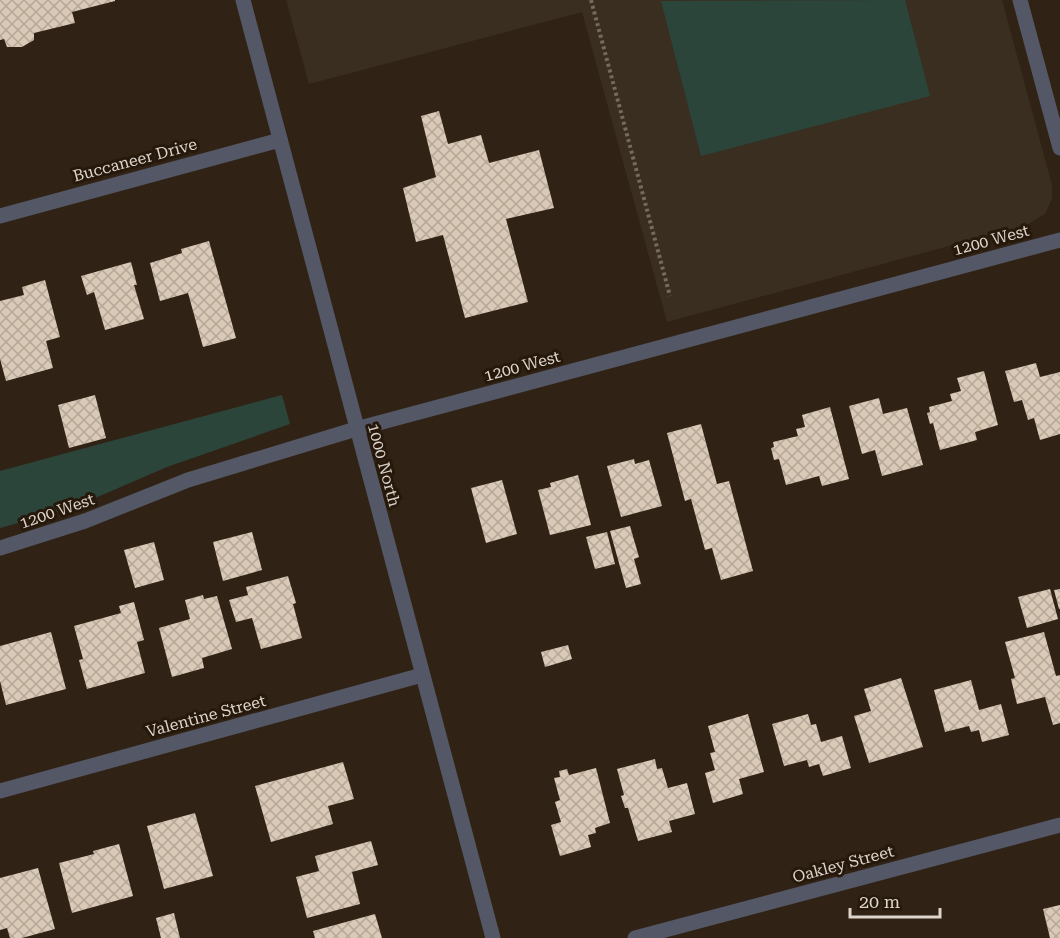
<svg xmlns="http://www.w3.org/2000/svg" width="1060" height="938" font-family="'Roboto Serif',serif">
<style>
.education{fill:#392e20}
.green{fill:#2c453a}
.building{fill:url(#building-cross-hatch)}
.lines{fill:none;stroke-linecap:round;stroke-linejoin:round}
.path{stroke:#766a5e;stroke-width:4;stroke-dasharray:3 3;stroke-linecap:butt}
.minor{stroke:#545866;stroke-width:15}
.labels{text-anchor:middle;dominant-baseline:central;stroke-width:6;stroke-linejoin:round;paint-order:stroke}
.street-label{font-size:16px;fill:#ddd4cb;stroke:#26190b}
</style>
<defs>
<pattern id="building-cross-hatch" width="8" height="8" patternUnits="userSpaceOnUse" patternTransform="scale(1.5)"><rect width="8" height="8" fill="#dac9b7"/><path d="M0 0l8 8M0 8l8-8" fill="none" stroke="#b4a798"/></pattern>
</defs>
<rect width="100%" height="100%" fill="#302315"/>
<polygon class="education" points="286,0 1002,0 1052,185 1052,199 1045,214 1027,225 667,322 582,12 309,84"/>
<g class="green">
<polygon points="905,0 930,96 701,156 661,1"/>
<polygon points="282,395 290,424 167,467 72,508 0,528 0,471"/>
</g>
<g class="building">
<polygon points="0,0 115,0 115,1 72,12 75,23 34,33 34,40 22,47 7,47 4,39 0,40"/>
<polygon points="439,111 448,144 481,135 489,163 539,150 554,208 506,219 528,302 465,318 443,235 416,242 403,188 436,177 421,116"/>
<polygon points="209,241 236,338 203,347 188,293 160,301 150,263 182,253 181,249"/>
<polygon points="131,262 137,285 134,285 144,319 105,330 94,292 87,295 81,276"/>
<polygon points="45,280 60,337 46,341 53,368 6,381 0,359 0,301 24,295 22,287"/>
<polygon points="1036,363 1040,377 1060,372 1060,434 1040,440 1034,418 1028,420 1022,400 1014,402 1005,371"/>
<polygon points="984,371 998,425 975,432 977,440 940,450 933,423 930,424 927,413 930,412 929,407 952,401 950,394 961,391 957,378"/>
<polygon points="95,395 106,438 69,448 58,405"/>
<polygon points="879,398 883,414 907,408 923,465 882,476 875,450 862,454 849,406"/>
<polygon points="830,407 849,479 822,486 819,476 786,485 779,459 774,460 771,448 774,447 773,442 798,436 796,429 805,427 802,415"/>
<polygon points="701,424 717,484 729,481 753,571 721,580 712,548 705,550 691,499 685,501 667,433"/>
<polygon points="634,459 635,464 649,460 662,506 621,517 607,466"/>
<polygon points="578,475 591,525 550,535 538,490 551,487 550,483"/>
<polygon points="502,480 517,534 486,543 471,488"/>
<polygon points="630,526 639,557 634,559 641,584 626,588 610,531"/>
<polygon points="252,532 262,570 223,581 213,542"/>
<polygon points="607,532 615,564 595,569 586,537"/>
<polygon points="154,542 164,580 135,588 124,550"/>
<polygon points="288,576 296,603 293,604 302,638 261,649 252,618 236,622 229,600 248,595 246,587"/>
<polygon points="1050,589 1058,619 1027,628 1018,597"/>
<polygon points="1060,589 1060,609 1059,609 1054,590"/>
<polygon points="203,595 204,599 217,596 232,649 202,658 204,668 172,677 159,628 190,619 185,600"/>
<polygon points="134,602 144,640 137,642 145,673 87,689 79,660 83,659 74,626 121,613 119,606"/>
<polygon points="51,632 66,689 6,705 0,681 0,646"/>
<polygon points="1044,632 1056,676 1060,675 1060,723 1053,725 1045,697 1017,704 1011,679 1015,678 1005,642"/>
<polygon points="568,645 572,659 545,667 541,652"/>
<polygon points="901,678 923,747 869,763 854,716 871,711 864,689"/>
<polygon points="971,680 979,710 1001,704 1009,735 982,742 979,730 971,732 969,726 945,732 934,690"/>
<polygon points="748,714 764,772 739,779 743,794 713,803 705,773 715,770 710,753 715,752 708,726"/>
<polygon points="808,714 811,725 816,724 821,742 842,736 851,768 823,776 819,764 809,767 807,760 784,766 772,724"/>
<polygon points="655,759 657,769 662,768 668,788 687,783 695,814 669,821 672,832 638,841 628,808 625,808 621,796 624,795 617,769"/>
<polygon points="343,762 354,799 328,806 333,824 271,842 255,786"/>
<polygon points="596,768 610,823 595,828 596,833 588,835 591,847 560,856 551,825 561,822 555,802 560,800 554,778 560,777 559,771 567,769 569,775"/>
<polygon points="195,813 213,876 164,889 147,826"/>
<polygon points="371,841 378,865 352,872 360,904 307,918 296,877 319,871 315,856"/>
<polygon points="119,844 133,896 72,913 59,863 94,854 93,851"/>
<polygon points="38,868 55,929 22,938 10,938 7,928 0,930 0,878"/>
<polygon points="1060,905 1060,938 1050,938 1043,909"/>
<polygon points="174,913 180,938 161,938 156,918"/>
<polygon points="375,914 382,938 315,938 313,931"/>
</g>
<g class="lines">
<polyline class="path" points="591,0 670,296"/>
<g class="minor">
<polyline points="243,0 493,938"/>
<polyline points="1020,0 1060,148"/>
<polyline points="0,216 280,140"/>
<polyline points="0,548 85,521 188,480 356,429 1060,240"/>
<polyline points="0,791 422,675"/>
<polyline points="635,938 1060,825"/>
</g>
</g>
<g class="labels">
<g class="street-label">
<text transform="translate(135 160) rotate(-15)">Buccaneer Drive</text>
<text transform="translate(991 240) rotate(-15)">1200 West</text>
<text transform="translate(522 366) rotate(-15)">1200 West</text>
<text transform="translate(384 465) rotate(75)">1000 North</text>
<text transform="translate(57 511) rotate(-19)">1200 West</text>
<text transform="translate(206 716) rotate(-15)">Valentine Street</text>
<text transform="translate(843 864) rotate(-15)">Oakley Street</text>
</g>
</g>
<path d="M850 908v9h90v-9" fill="none" stroke="#ddd4cb" stroke-width="3"/>
<text x="859" y="908" font-size="18" fill="#ddd4cb" stroke="#26190b" stroke-width="4.5" paint-order="stroke">20 m</text>
</svg>
